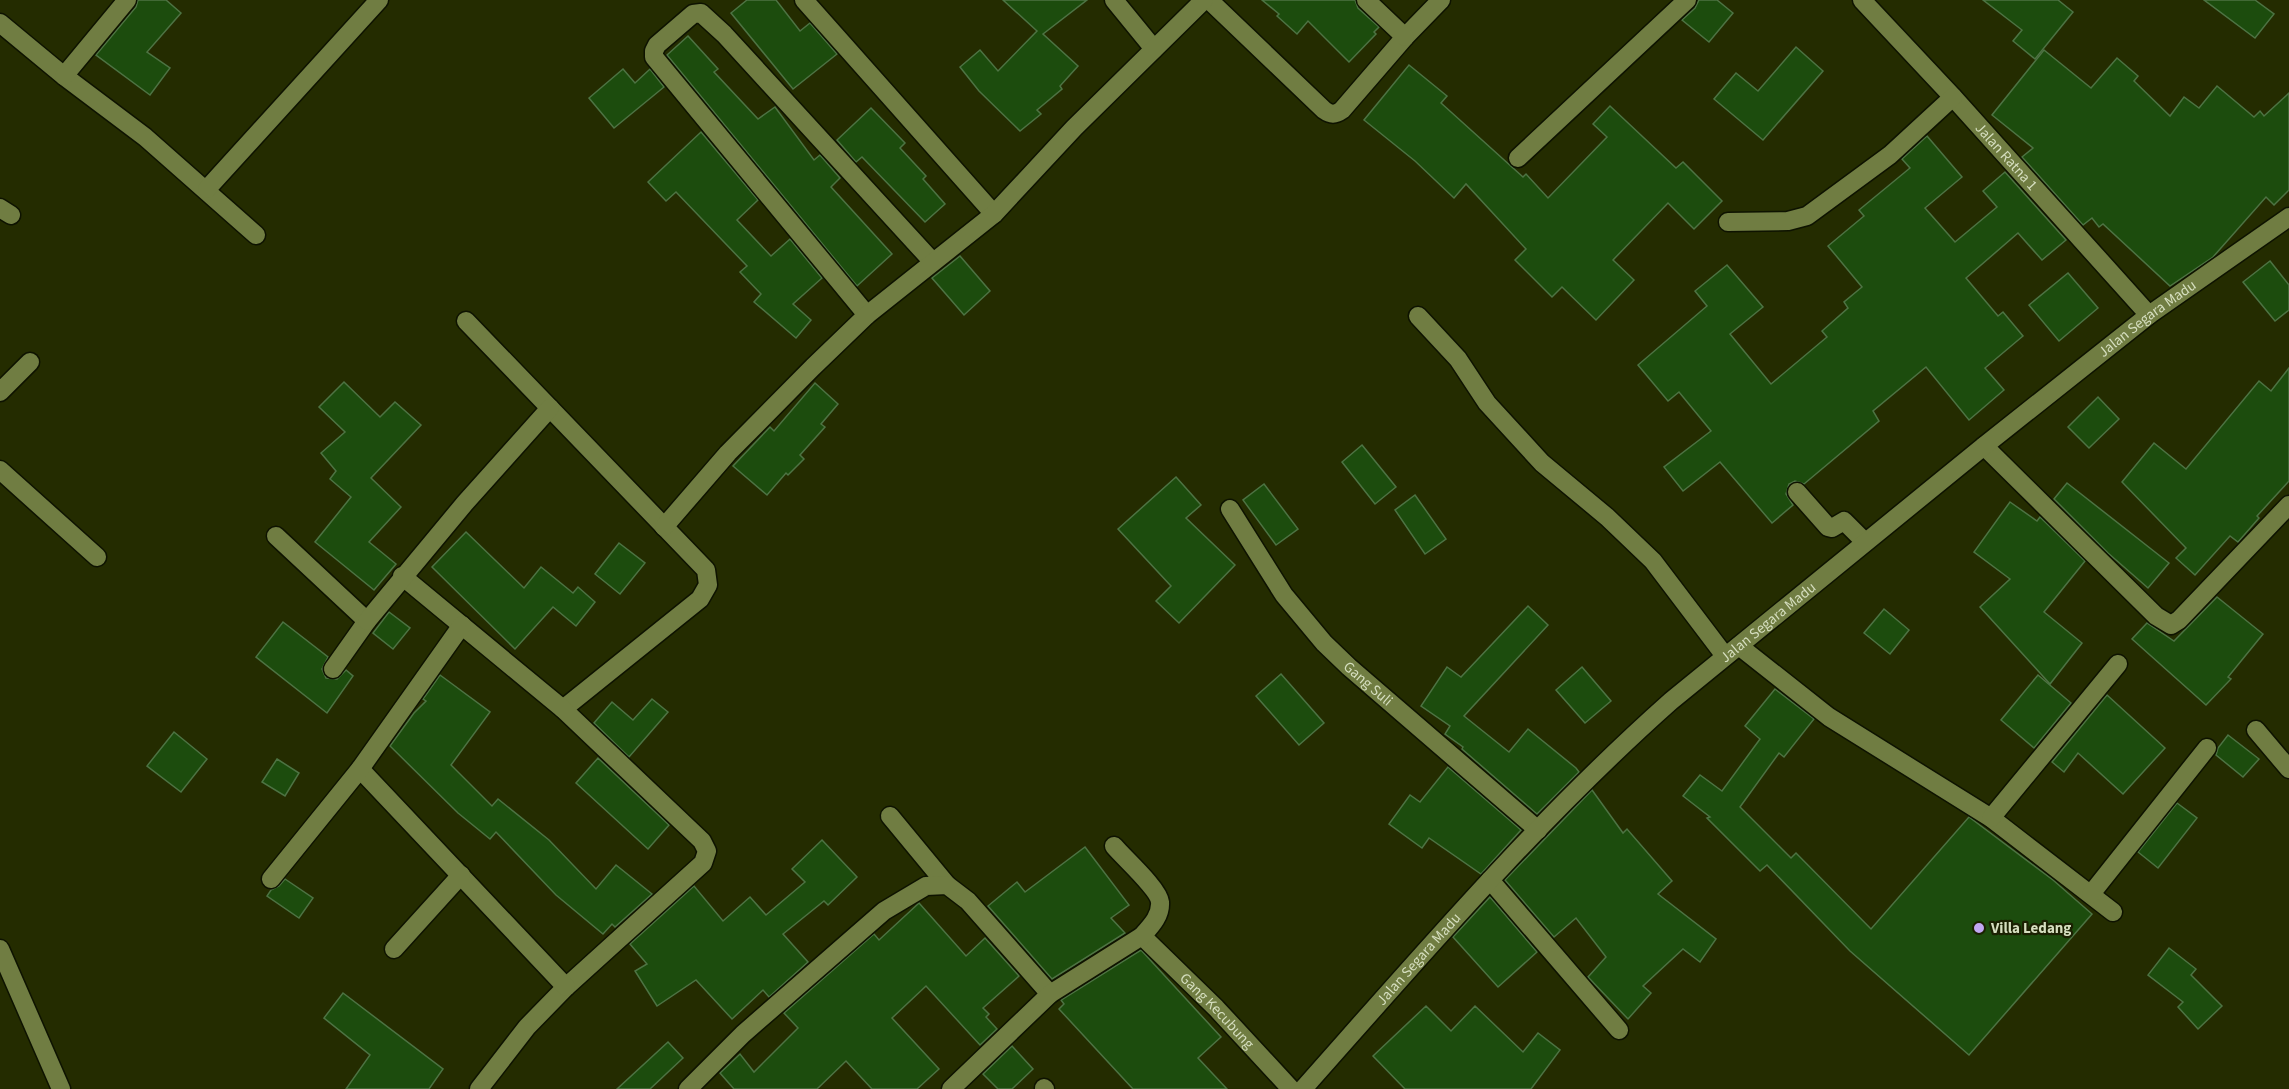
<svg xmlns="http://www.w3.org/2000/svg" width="2289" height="1089" font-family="'Source Sans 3',sans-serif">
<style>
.building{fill:#1c4c0d;stroke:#4d7343;stroke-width:1.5}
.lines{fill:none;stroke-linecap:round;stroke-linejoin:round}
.minor-casing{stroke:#0e1300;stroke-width:21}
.minor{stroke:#707d42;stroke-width:18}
.poi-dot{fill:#c1a8f3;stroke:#1b2102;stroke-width:2}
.labels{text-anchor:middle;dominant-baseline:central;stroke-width:4.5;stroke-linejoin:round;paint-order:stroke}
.street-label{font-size:15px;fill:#d5debf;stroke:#1b2102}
.poi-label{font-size:15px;font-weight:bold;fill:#d5debf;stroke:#1b2102;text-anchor:start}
</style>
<rect width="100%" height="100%" fill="#242c00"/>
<g class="building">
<polygon points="138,0 166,0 181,13 147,52 170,68 150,95 96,55 136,7"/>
<polygon points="747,0 776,0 800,31 810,23 837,54 793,89 731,13"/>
<polygon points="1003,0 1087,0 1043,34 1078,66 1060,86 1062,89 1037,110 1041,114 1020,131 979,91 960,67 980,50 998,71 1037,31"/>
<polygon points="1262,0 1355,0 1358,8 1379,27 1374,32 1376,34 1349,62 1308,21 1297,34 1277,16 1279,14"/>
<polygon points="1699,0 1717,0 1733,13 1709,42 1682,20 1695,8"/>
<polygon points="1983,0 2058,0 2073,12 2035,59 2013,41 2022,30"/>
<polygon points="2204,0 2255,0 2274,14 2255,38"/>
<polygon points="688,36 718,69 714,72 758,119 775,107 814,160 820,155 840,178 831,187 892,254 857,286 667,55"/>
<polygon points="1796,47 1823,71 1763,140 1714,99 1736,73 1758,91"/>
<polygon points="2044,50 2091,88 2117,58 2138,76 2134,81 2170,116 2184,97 2199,108 2217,86 2254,117 2260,111 2264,116 2289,93 2289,190 2274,205 2266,197 2213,257 2170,286 2103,224 2099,227 2092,218 2083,225 2022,157 2033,148 1992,115"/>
<polygon points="1409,65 1447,96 1441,103 1523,177 1526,174 1548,198 1607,137 1593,124 1610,106 1676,168 1683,162 1722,201 1694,229 1668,203 1613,260 1634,280 1596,320 1562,287 1552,297 1515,260 1526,249 1466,184 1454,198 1415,161 1364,120"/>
<polygon points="623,69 635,83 650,69 664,87 614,128 589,98"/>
<polygon points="871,108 905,143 900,148 926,176 923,179 945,204 925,222 862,157 856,162 837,140"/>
<polygon points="701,132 758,200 737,220 771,256 790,239 822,278 793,304 811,320 796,338 754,302 761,294 740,272 747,266 676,192 666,201 648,182"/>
<polygon points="1927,136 1962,177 1925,208 1955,242 1997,207 1983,191 2005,172 2066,240 2042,260 2018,233 1966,278 1998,316 2003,312 2023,336 1985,368 2004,390 1969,420 1926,367 1873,411 1879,421 1804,484 1795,481 1789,484 1786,494 1793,505 1772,523 1720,462 1683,491 1664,467 1711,431 1679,392 1668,401 1638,365 1707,306 1695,291 1727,265 1763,307 1730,334 1771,384 1827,337 1822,331 1848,308 1844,302 1862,287 1828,246 1864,216 1859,210 1910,168 1902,159"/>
<polygon points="960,256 990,291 964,315 932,278"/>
<polygon points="2270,261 2289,285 2289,310 2275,321 2243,282"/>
<polygon points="2068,273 2098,308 2059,341 2029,305"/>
<polygon points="2289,368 2289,481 2257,516 2259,518 2238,542 2230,536 2195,575 2176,558 2186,548 2122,482 2154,443 2186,469 2259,381 2271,391"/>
<polygon points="344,382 380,417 395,402 421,425 371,478 401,507 369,542 396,564 374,590 315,542 351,497 330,479 336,471 321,453 345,432 319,407"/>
<polygon points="815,383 838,404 821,424 825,427 800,455 804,459 788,475 786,473 767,495 733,466 770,427 774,431"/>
<polygon points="2098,397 2119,419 2089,448 2068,427"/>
<polygon points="1362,445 1396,487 1375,504 1342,462"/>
<polygon points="1176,477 1201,505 1186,518 1235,565 1179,623 1156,601 1171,586 1118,529"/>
<polygon points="2067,483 2169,563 2148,588 2108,553 2054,499"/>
<polygon points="1264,484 1298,529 1276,545 1243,500"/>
<polygon points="1415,495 1446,539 1425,554 1395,510"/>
<polygon points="2010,502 2037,521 2040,517 2085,561 2044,612 2082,643 2050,684 1980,607 2010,579 1974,552"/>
<polygon points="466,532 524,588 541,567 573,593 578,587 595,602 576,626 553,607 515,649 432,567"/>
<polygon points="619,543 645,563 620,594 595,574"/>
<polygon points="2217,597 2263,634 2228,677 2231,679 2206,705 2132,639 2147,623 2174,641"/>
<polygon points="1528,606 1548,625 1464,716 1509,752 1528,729 1576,768 1579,772 1537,814 1462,749 1463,747 1445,734 1450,726 1421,706 1447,667 1461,677"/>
<polygon points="1884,609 1909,630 1890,654 1864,633"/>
<polygon points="389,612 410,628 393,649 373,633"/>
<polygon points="283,622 328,657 322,669 326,678 337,679 346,670 353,676 327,713 256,657"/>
<polygon points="1582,667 1611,701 1585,723 1556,690"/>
<polygon points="1281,674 1324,723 1299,745 1256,696"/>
<polygon points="440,675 490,712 451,765 492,806 498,799 549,840 596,889 616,865 652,894 615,927 612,924 603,934 556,895 496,832 490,839 458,813 390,746 414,713 426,701 423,699"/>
<polygon points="2038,675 2071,703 2034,748 2001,720"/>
<polygon points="1775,689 1814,719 1784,757 1779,753 1740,807 1791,858 1796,853 1871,929 1969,817 2053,880 2092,914 1969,1055 1850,951 1767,865 1760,871 1707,818 1710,817 1683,796 1700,775 1722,791 1760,739 1745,726"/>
<polygon points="2107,695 2165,748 2123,794 2078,753 2064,772 2052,762"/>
<polygon points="652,699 668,712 629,757 594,723 612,702 633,720"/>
<polygon points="174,732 207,759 181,792 147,766"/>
<polygon points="2228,735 2259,759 2243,777 2216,755 2218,748"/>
<polygon points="598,758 669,825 648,849 576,783"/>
<polygon points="277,759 299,773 285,796 262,782"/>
<polygon points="1448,767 1521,830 1481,874 1429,838 1422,848 1389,824 1410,795 1420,802"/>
<polygon points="1592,790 1623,833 1627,829 1672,881 1658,894 1716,939 1700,962 1683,949 1643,986 1651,993 1628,1019 1588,977 1606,957 1576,918 1554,937 1505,880"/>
<polygon points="2177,803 2197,818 2158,868 2138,852"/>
<polygon points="822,840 857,877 828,905 824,901 783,934 808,962 769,997 763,990 732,1019 696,980 657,1006 635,971 647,964 630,944 694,886 723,921 750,897 766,915 805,882 792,869"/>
<polygon points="1085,847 1129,905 1111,918 1125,933 1052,979 988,906 1017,882 1025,892"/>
<polygon points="285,879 313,898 299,918 267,896 271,890 279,886"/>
<polygon points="1490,897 1537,952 1498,987 1453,937"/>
<polygon points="919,903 966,956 985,938 1019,976 983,1008 989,1014 986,1017 997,1029 980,1045 926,986 892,1018 939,1069 917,1089 872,1089 846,1061 817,1089 734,1089 720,1073 740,1054 754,1072 798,1028 784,1013 874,934 879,940"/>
<polygon points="2169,948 2196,969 2191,975 2222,1006 2198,1029 2178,1007 2183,1002 2148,975"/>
<polygon points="1141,950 1221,1037 1198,1058 1227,1089 1133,1089 1059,1009 1064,1004 1061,1000"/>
<polygon points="343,993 443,1069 429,1089 346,1089 370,1055 324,1018"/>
<polygon points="1426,1006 1451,1031 1475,1006 1523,1052 1538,1033 1560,1050 1531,1089 1405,1089 1373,1056"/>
<polygon points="668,1042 683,1058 650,1089 617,1089"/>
<polygon points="1012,1046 1033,1069 1012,1089 998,1089 983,1074"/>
</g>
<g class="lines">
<defs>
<g id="minor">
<polyline points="804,0 994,214"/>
<polyline points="1114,0 1154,49"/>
<path d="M1209,0l115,110c7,5 11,5 18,0l63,-73 36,-37"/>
<polyline points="1366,0 1405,37"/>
<path id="s1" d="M1862,0l91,97 196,218"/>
<polyline points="0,23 64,76 145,137 256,235"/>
<polyline points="64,76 127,0"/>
<polyline points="1518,158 1687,0"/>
<polyline points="207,189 379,0"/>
<polyline points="0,208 11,215"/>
<polyline points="1728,222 1788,221 1807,216 1890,155 1953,97"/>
<polyline points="867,315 654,57 654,51 657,45 693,14 701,13 724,34 932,261"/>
<polyline points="1418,316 1458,359 1487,403 1542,463 1607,517 1653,561 1725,656"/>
<polyline points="466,321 706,570 708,585 700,599 563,709"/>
<polyline points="0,392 30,362"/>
<polyline points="1984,446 2156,616 2171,625 2179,620 2289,505"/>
<polyline points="0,470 97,557"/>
<polyline points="1797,492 1828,527 1832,528 1844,521 1865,542"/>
<path id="s2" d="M1230,509l54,86 40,48 25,24 189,163"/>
<polyline points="664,527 728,453 813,367 867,315 994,214 1074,128 1204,0"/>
<polyline points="276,536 367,621 333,669"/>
<polyline points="402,576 563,709 702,841 707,851 703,863 566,987 527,1027 479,1089"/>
<polyline points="367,621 465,503 550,408"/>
<polyline points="1739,646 1829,717 1991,818 2113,912"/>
<polyline points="2256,730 2289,769"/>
<polyline points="360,769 566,987"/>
<polyline points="890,816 947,885"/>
<polyline points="1991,818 2118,664"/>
<polyline points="271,879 360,769 462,625"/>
<polyline points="1490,880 1619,1030"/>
<polyline points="2091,894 2207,748"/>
<path id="s3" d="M1142,936l74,72 75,81"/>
<polyline points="0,949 61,1089"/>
<polyline points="394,949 461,875"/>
<polyline points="1044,1088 1045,1089"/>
<polyline points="688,1089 743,1034 884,911 926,886 947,885 968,901 1050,994"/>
<path d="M951,1089l99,-95 92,-58c9,-10 19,-20 18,-34 -1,-13 -37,-45 -46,-56"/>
<path id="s4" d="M1303,1089c118,-133 234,-269 368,-388l313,-255 165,-131 140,-98"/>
</g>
</defs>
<use href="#minor" class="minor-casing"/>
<use href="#minor" class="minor"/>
</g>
<circle class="poi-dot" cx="1979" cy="928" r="6"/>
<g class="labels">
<g class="street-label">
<text stroke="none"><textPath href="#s1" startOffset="213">Jalan Ratna 1</textPath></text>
<text stroke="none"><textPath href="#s4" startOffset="1146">Jalan Segara Madu</textPath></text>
<text stroke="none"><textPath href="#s4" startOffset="660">Jalan Segara Madu</textPath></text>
<text stroke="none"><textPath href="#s2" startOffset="224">Gang Suli</textPath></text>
<text stroke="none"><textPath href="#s4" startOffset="174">Jalan Segara Madu</textPath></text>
<text stroke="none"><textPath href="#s3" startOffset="106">Gang Kecubung</textPath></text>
</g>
<g class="poi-label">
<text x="1991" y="928">Villa Ledang</text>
</g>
</g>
</svg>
